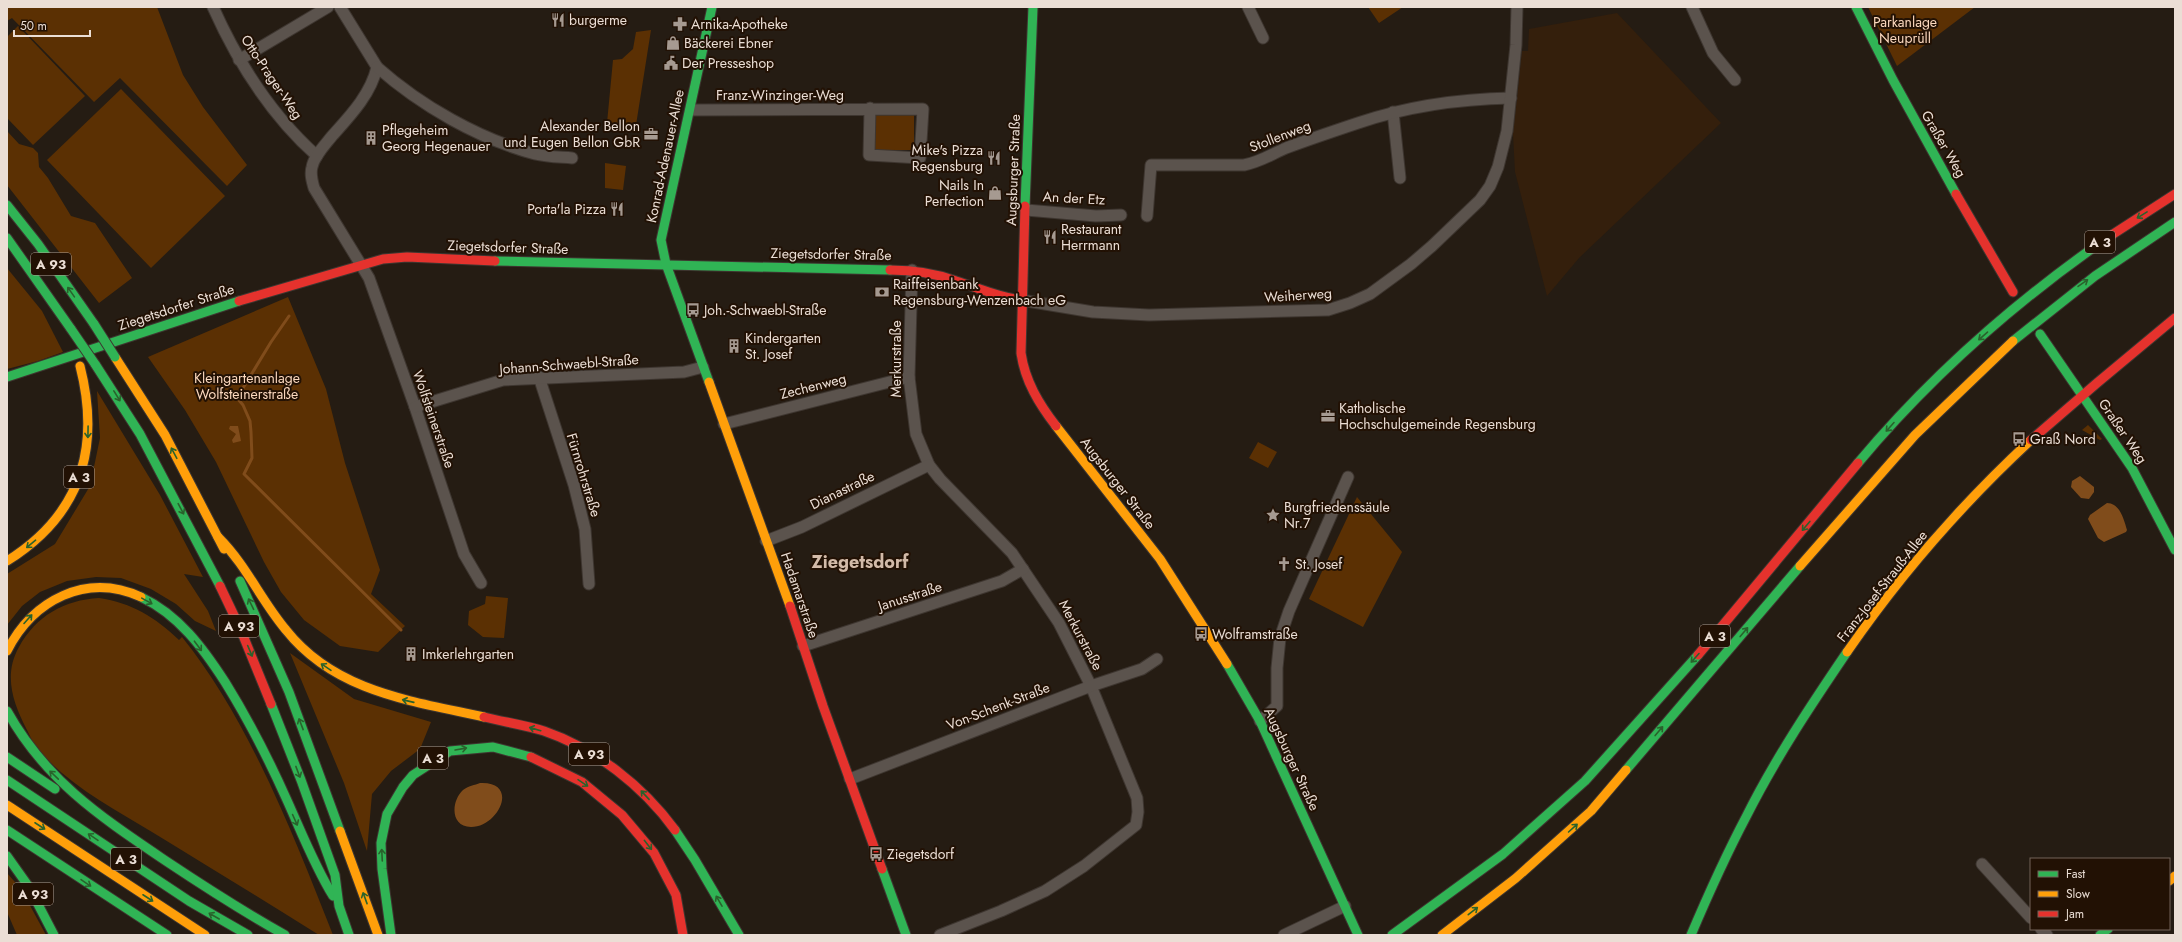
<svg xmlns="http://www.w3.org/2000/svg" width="2182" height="942" font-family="Jost,sans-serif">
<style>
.built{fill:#341f0c}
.green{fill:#5b3003}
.water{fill:#804c1b}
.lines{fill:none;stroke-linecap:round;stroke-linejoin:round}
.stream{stroke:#804c1b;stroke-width:3}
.street-casing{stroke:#3e3630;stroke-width:13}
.fast-casing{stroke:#3e3630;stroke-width:11}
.slow-casing{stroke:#3e3630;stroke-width:11}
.jam-casing{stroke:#3e3630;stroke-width:11}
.street{stroke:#5b534d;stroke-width:11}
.fast{stroke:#30b455;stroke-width:9}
.slow{stroke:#ff9f0a;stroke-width:9}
.jam{stroke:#e5322d;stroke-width:9}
.fast-bridge-casing{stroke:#3e3630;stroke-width:11;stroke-linecap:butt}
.fast-bridge{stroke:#30b455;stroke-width:9}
.oneway{stroke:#29622c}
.labels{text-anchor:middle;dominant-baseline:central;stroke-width:4;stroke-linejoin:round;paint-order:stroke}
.shield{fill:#221104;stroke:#afa096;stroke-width:1}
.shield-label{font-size:13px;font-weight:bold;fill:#ebded5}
.poi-label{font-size:14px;fill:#ebded5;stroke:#221104;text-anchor:start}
.park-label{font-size:14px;fill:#fcd9bf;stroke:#221104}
.street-label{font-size:14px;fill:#ebded5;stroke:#221104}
.district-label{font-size:18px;font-weight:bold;fill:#d2baa8;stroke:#221104}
</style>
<rect width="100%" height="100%" fill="#251c13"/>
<polygon class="built" points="1617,13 1721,123 1579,258 1547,296 1515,172 1513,134 1522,51 1528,51 1529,29"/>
<g class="green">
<polygon points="7,7 157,7 183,75 203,107 247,165 227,186 120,78 94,102 12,18 7,21"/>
<polygon points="1368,7 1403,7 1379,23"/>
<polygon points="1868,7 1975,7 1897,66"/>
<polygon points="18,26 85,96 33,145 7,118 7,37"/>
<polygon points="651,30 636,125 607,123 613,60 622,59 633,49 636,32"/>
<polygon points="121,89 225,196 151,268 47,160"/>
<polygon points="875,113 914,114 914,150 874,150"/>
<polygon points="7,131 19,144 33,148 38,153 39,167 48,178 71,216 95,223 132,278 99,303 7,185"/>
<polygon points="605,163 626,166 623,190 605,188"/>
<polygon points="7,268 42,311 63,352 38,361 7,369"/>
<polygon points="288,297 326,389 345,463 380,570 371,594 405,626 378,652 340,646 304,620 281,592 264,562 216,462 185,410 148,357"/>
<polygon points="97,391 160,495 203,577 184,574 208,611 216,631 195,621 176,604 151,589 121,578 96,577 67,581 40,592 22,606 7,625 7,574 55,544 90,486 100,438"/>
<polygon points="2088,425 2102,439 2100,440 2082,430"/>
<polygon points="1258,442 1277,452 1268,468 1249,458"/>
<polygon points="1357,497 1402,552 1363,627 1309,599"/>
<polygon points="486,596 508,598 504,638 483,637 468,625 469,611 485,604"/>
<path d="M99,598c33,5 56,19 80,42l3,-3c67,83 112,199 151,298h-14c-55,-35 -112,-69 -167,-103 -41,-25 -84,-47 -115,-84 -4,-5 -7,-12 -10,-18 -14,-27 -24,-55 -8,-83 17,-31 45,-47 80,-49z"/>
<polygon points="290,653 354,699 431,722 420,749 391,771 372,794 367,851 344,783"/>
<polygon points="7,873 21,889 46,935 17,935 7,912"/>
</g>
<g class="water">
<polygon points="230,426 238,426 241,441 233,443 232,440 236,434 229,429"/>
<polygon points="2080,476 2094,487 2094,492 2089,499 2081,498 2071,487 2072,481"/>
<path d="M2107,503c13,0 17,17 20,27l-1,2 -22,10 -6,-4 -10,-19 2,-4z"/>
<path d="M480,783c40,-2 19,44 -9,44 -21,0 -20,-26 -8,-37 5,-4 12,-5 17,-7z"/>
</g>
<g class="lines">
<polyline class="stream" points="289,316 271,342 237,398 243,405 250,421 251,432 252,458 244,474 401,630"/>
<defs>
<g id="street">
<path d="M213,7c25,56 58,108 104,149"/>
<path d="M340,7l37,60c-6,27 -27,49 -45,69 -7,9 -18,20 -20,31 -2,7 0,14 2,21l55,90 46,129 49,147 17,29"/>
<polyline points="1248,7 1263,38"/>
<polyline points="1692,7 1713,53 1735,80"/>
<polyline points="239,60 328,7"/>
<path d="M377,67c44,39 102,72 158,87 12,3 25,3 37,4"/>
<polyline points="691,110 923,109 920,158 869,155 870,108"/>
<polyline points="1393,112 1400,178"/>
<polyline points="1026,210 1096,216 1121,215"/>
<path d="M1147,216l4,-51h93c16,-3 28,-11 42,-17 24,-9 48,-17 72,-25 50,-17 100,-24 153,-25"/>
<polyline points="912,270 909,377 916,434 929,465 940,479 1012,553 1059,623 1091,686 1137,798 1138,812 1136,825 1084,866 1045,891 1001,911 940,935"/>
<polyline points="1021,300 1093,312 1149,315 1328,310 1350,303 1370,294 1411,264 1432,246 1480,200 1490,186 1498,167 1507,131 1516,45 1517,7"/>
<polyline points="539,377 574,485 585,529 589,584"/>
<polyline points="415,407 503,380 684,372 703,367"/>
<polyline points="724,424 909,377"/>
<polyline points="766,541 802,527 929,465"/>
<polyline points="803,646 1002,581 1023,569"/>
<polyline points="1260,721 1277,706 1277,668 1280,638 1289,611 1348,477"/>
<polyline points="850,779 1091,686 1142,669 1157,659"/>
<polyline points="1982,864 2031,918"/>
<polyline points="2041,929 2047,935"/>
<polyline points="1284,935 1345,906"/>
</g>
<g id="fast">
<polyline points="1856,7 1893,80 1956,194"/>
<polyline points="7,205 38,244 94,324"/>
<polyline points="1025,206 1033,7"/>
<polyline points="7,238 71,329"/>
<polyline points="495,261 890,270"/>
<polyline points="2040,334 2132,468 2175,550"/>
<polyline points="2013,341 2095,276 2175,222"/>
<polyline points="95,364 140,434 220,586"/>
<polyline points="7,377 239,301"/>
<polyline points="709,382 666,264 661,240 712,7"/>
<path d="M1858,463c72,-86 157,-161 249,-225"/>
<polyline points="240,581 289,692 340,831"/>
<path d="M141,597c38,18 62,51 84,85 23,37 43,76 61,116 15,33 28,67 47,98"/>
<polyline points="1227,664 1260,721 1358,935"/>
<polyline points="271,704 301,780 335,875 339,906 349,935"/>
<path d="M7,711c39,70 94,106 159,150 39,26 78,51 119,74"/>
<polyline points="7,757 55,789"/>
<polyline points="1626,770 1800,566"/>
<polyline points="7,780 189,901 248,935"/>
<polyline points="7,830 167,935"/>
<polyline points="675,830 695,860 739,935"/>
<polyline points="7,856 29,887 54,935"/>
<polyline points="882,869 906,935"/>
<polyline points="391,935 382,869 381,843 387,814 403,787 413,775 450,751 493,747 531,757"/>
<polyline points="1392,935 1503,854 1585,781 1698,655"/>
<path d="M1691,935c17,-40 35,-80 55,-118 29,-58 65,-112 101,-165"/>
<polyline points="2100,935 2108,929"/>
</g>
<g id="slow">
<polyline points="115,357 165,435 224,549"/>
<polyline points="709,382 790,606"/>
<polyline points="1056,426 1160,559 1227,664"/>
<path d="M218,537c29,29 42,62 68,93 49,62 126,71 198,87"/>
<path d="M7,561c74,-46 94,-113 73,-195"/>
<polyline points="1800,566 1915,435 2013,341"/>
<path d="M7,651c26,-51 79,-79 134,-54"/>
<path d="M1847,652c53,-77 116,-149 184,-212"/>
<polyline points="7,805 205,935"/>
<polyline points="340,831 378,935"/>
<polyline points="2169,881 2175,876"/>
<polyline points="1442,935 1516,878 1591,811 1626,770"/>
</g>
<g id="jam">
<polyline points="1956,194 2013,292"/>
<path d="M1025,206l-4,147c4,28 18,51 35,73"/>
<polyline points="2107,238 2175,194"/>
<path d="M890,270c22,0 45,3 66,11 23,7 41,16 65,19"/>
<polyline points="239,301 383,259 407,257 495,261"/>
<polyline points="2031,440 2097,383 2175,318"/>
<polyline points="220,586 240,628 271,704"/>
<polyline points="790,606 823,706 882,869"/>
<polyline points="1698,655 1858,463"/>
<path d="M484,717c20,5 41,8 60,14 52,18 99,55 131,99"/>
<polyline points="531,757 582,782 622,815 654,853 676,895 683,935"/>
</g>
</defs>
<use href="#street" class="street-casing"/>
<use href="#fast" class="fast-casing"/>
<use href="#slow" class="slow-casing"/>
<use href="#jam" class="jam-casing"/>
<use href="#street" class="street"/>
<use href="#fast" class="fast"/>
<use href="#slow" class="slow"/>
<use href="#jam" class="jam"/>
<defs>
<g id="fast-bridge">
<polyline points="94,324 115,357"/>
<polyline points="71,329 95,364"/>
</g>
</defs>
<use href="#fast-bridge" class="fast-bridge-casing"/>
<use href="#fast-bridge" class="fast-bridge"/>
</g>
<defs><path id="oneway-shaft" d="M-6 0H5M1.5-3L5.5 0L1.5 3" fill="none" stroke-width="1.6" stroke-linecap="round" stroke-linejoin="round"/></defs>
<g class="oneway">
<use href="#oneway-shaft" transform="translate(2142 215) rotate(148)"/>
<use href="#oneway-shaft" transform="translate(2083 283) rotate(-35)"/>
<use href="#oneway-shaft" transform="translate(71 292) rotate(-125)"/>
<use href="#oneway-shaft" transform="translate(1983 336) rotate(139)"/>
<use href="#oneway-shaft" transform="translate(117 396) rotate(58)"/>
<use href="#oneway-shaft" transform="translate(1890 427) rotate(132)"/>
<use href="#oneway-shaft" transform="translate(88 432) rotate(91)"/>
<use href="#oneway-shaft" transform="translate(174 453) rotate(-118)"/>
<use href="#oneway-shaft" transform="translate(181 509) rotate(62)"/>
<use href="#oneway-shaft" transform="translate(1806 526) rotate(130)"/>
<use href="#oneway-shaft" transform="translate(31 544) rotate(140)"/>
<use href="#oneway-shaft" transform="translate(147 601) rotate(29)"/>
<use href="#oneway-shaft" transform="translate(251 604) rotate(-116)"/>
<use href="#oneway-shaft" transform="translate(28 619) rotate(-48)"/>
<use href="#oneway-shaft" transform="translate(1744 632) rotate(-50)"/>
<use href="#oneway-shaft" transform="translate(198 646) rotate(53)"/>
<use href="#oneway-shaft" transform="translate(250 651) rotate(67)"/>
<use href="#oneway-shaft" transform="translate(1695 658) rotate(132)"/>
<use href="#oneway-shaft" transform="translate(326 667) rotate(-146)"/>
<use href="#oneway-shaft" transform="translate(408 701) rotate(-167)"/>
<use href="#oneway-shaft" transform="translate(301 724) rotate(-111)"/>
<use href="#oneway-shaft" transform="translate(535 729) rotate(-164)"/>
<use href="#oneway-shaft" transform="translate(1659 731) rotate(-50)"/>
<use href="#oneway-shaft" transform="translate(461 749) rotate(-10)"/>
<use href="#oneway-shaft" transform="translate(298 772) rotate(69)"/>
<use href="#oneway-shaft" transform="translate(54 775) rotate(-136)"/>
<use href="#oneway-shaft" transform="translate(583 783) rotate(34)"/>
<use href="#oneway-shaft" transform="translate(645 795) rotate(-133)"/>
<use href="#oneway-shaft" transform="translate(295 820) rotate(66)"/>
<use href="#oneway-shaft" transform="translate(40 826) rotate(33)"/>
<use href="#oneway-shaft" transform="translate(1573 828) rotate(-42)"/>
<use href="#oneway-shaft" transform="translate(93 837) rotate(-146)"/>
<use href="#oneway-shaft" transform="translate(648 845) rotate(52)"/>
<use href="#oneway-shaft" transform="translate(382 855) rotate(-93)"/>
<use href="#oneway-shaft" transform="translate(86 883) rotate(34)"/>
<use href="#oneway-shaft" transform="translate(148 898) rotate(33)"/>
<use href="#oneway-shaft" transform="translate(365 898) rotate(-110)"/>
<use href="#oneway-shaft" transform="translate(719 901) rotate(-120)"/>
<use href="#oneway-shaft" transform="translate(1473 911) rotate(-38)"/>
<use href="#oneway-shaft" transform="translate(214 916) rotate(-150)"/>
</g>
<defs>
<symbol id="restaurant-bare" viewBox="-9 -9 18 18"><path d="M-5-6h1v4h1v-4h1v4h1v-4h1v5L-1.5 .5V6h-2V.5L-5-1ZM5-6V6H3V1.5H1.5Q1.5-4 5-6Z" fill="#a69a91" stroke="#221104" stroke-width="2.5" paint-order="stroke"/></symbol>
<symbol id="pharmacy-bare" viewBox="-9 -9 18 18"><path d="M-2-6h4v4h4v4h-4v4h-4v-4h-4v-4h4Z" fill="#a69a91" stroke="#221104" stroke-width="2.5" paint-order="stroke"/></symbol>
<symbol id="shop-bare" viewBox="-9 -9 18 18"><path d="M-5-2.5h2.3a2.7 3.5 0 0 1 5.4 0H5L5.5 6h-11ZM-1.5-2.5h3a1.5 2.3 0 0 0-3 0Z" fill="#a69a91" stroke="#221104" stroke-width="2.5" paint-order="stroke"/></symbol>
<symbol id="civic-bare" viewBox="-9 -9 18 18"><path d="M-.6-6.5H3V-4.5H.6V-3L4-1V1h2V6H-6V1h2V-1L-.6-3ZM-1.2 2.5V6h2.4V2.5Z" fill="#a69a91" stroke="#221104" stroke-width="2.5" paint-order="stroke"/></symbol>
<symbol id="office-bare" viewBox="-9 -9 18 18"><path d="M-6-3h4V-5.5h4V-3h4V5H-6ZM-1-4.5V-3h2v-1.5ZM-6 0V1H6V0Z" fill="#a69a91" stroke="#221104" stroke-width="2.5" paint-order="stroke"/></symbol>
<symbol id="building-bare" viewBox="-9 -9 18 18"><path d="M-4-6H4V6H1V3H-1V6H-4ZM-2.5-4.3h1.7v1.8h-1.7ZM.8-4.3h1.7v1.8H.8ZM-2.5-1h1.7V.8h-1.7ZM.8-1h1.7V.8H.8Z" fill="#a69a91" stroke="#221104" stroke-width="2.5" paint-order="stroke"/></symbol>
<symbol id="bank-bare" viewBox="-9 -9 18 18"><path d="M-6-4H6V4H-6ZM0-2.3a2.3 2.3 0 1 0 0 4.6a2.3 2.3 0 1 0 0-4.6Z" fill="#a69a91" stroke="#221104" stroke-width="2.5" paint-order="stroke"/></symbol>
<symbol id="bus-bare" viewBox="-9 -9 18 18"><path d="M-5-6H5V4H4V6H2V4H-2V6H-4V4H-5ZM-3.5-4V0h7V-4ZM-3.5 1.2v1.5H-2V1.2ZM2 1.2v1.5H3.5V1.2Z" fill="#a69a91" stroke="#221104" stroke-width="2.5" paint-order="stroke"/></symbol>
<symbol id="sight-bare" viewBox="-9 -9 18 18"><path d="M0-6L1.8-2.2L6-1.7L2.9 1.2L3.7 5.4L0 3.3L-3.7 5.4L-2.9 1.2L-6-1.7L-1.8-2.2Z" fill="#a69a91" stroke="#221104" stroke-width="2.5" paint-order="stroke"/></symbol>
<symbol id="church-bare" viewBox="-9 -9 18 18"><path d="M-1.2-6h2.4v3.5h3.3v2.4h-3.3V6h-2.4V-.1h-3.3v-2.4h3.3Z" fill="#a69a91" stroke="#221104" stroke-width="2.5" paint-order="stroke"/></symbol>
</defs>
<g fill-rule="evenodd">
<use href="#restaurant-bare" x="548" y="10" width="20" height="20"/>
<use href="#pharmacy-bare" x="670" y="14" width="20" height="20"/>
<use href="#shop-bare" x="663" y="33" width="20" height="20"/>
<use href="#civic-bare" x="661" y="53" width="20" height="20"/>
<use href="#office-bare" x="641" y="124" width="20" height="20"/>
<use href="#building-bare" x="361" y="128" width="20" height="20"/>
<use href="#restaurant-bare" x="984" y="148" width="20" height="20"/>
<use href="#shop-bare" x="985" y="183" width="20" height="20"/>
<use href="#restaurant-bare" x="607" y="199" width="20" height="20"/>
<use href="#restaurant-bare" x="1040" y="227" width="20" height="20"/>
<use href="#bank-bare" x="872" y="282" width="20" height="20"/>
<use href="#bus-bare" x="683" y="300" width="20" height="20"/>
<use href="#building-bare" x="724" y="336" width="20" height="20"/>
<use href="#office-bare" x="1318" y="406" width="20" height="20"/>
<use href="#bus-bare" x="2009" y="429" width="20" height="20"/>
<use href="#sight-bare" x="1263" y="505" width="20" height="20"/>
<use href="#church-bare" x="1274" y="554" width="20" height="20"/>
<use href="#bus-bare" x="1191" y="624" width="20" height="20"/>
<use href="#building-bare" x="401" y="644" width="20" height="20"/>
<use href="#bus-bare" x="866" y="844" width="20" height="20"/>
</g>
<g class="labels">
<g class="shield">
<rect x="2085" y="231" width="30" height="22" rx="3"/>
<rect x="31" y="253" width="40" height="22" rx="3"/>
<rect x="64" y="466" width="30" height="22" rx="3"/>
<rect x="219" y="615" width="40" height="22" rx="3"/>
<rect x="1700" y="625" width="30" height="22" rx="3"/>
<rect x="569" y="743" width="40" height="22" rx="3"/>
<rect x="418" y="747" width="30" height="22" rx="3"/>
<rect x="111" y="848" width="30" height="22" rx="3"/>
<rect x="13" y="883" width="40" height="22" rx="3"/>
</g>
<g class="shield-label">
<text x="2100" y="242">A 3</text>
<text x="51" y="264">A 93</text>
<text x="79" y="477">A 3</text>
<text x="239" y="626">A 93</text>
<text x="1715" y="636">A 3</text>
<text x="589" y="754">A 93</text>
<text x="433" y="758">A 3</text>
<text x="126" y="859">A 3</text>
<text x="33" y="894">A 93</text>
</g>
<g class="poi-label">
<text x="569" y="20">burgerme</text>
<text x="691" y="24">Arnika-Apotheke</text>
<text x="684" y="43">Bäckerei Ebner</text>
<text x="682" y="63">Der Presseshop</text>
<text x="640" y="126" text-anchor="end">Alexander Bellon<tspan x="640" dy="16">und Eugen Bellon GbR</tspan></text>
<text x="382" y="130">Pflegeheim<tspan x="382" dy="16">Georg Hegenauer</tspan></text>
<text x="983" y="150" text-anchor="end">Mike's Pizza<tspan x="983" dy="16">Regensburg</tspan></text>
<text x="984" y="185" text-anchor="end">Nails In<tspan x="984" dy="16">Perfection</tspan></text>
<text x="606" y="209" text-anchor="end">Porta'la Pizza</text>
<text x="1061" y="229">Restaurant<tspan x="1061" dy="16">Herrmann</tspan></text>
<text x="893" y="284">Raiffeisenbank<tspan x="893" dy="16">Regensburg-Wenzenbach eG</tspan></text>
<text x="704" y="310">Joh.-Schwaebl-Straße</text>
<text x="745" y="338">Kindergarten<tspan x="745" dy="16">St. Josef</tspan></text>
<text x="1339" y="408">Katholische<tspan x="1339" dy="16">Hochschulgemeinde Regensburg</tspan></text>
<text x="2030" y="439">Graß Nord</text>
<text x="1284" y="507">Burgfriedenssäule<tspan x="1284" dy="16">Nr.7</tspan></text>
<text x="1295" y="564">St. Josef</text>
<text x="1212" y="634">Wolframstraße</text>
<text x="422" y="654">Imkerlehrgarten</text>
<text x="887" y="854">Ziegetsdorf</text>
</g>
<g class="park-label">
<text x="1905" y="22">Parkanlage<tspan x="1905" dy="16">Neuprüll</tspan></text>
<text x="247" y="378">Kleingartenanlage<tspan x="247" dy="16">Wolfsteinerstraße</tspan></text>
</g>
<g class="street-label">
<text transform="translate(272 77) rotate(56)">Otto-Prager-Weg</text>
<text x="780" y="95">Franz-Winzinger-Weg</text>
<text transform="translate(1280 136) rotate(-21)">Stollenweg</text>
<text transform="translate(1944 144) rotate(60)">Graßer Weg</text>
<text transform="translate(665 156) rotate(-78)">Konrad-Adenauer-Allee</text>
<text transform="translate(1013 170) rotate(-88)">Augsburger Straße</text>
<text transform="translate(1074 198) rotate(3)">An der Etz</text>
<text transform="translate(508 247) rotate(2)">Ziegetsdorfer Straße</text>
<text transform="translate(831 254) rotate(1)">Ziegetsdorfer Straße</text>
<text transform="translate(1298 295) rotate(-4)">Weiherweg</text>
<text transform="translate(176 307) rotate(-18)">Ziegetsdorfer Straße</text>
<text transform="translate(896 359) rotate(-90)">Merkurstraße</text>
<text transform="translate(569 364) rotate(-4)">Johann-Schwaebl-Straße</text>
<text transform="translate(813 386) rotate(-14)">Zechenweg</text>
<text transform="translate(434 419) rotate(71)">Wolfsteinerstraße</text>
<text transform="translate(2123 431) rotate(56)">Graßer Weg</text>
<text transform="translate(584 475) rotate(73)">Fürnrohrstraße</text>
<text transform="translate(1118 483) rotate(52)">Augsburger Straße</text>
<text transform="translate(842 490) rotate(-26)">Dianastraße</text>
<text transform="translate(1882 586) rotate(-52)">Franz-Josef-Strauß-Allee</text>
<text transform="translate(800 595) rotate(71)">Hadamarstraße</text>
<text transform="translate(910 596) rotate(-18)">Janusstraße</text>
<text transform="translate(1081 635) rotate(62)">Merkurstraße</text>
<text transform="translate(998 706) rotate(-21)">Von-Schenk-Straße</text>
<text transform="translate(1292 759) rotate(65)">Augsburger Straße</text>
</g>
<g class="district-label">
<text x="860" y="562">Ziegetsdorf</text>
</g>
</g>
<rect width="2182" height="942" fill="none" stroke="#ebded5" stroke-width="16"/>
<rect x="2030" y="858" width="140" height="72" fill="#221104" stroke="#726358"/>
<rect x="2038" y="871" width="20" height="6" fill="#30b455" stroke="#726358"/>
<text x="2066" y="878" font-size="12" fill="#ebded5">Fast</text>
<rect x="2038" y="891" width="20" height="6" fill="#ff9f0a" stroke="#726358"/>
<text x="2066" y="898" font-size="12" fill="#ebded5">Slow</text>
<rect x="2038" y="911" width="20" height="6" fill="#e5322d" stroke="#726358"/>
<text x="2066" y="918" font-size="12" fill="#ebded5">Jam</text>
<path d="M14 30v6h76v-6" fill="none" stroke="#ebded5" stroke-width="2"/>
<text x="20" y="30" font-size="12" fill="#ebded5" stroke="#221104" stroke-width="3" paint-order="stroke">50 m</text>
</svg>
